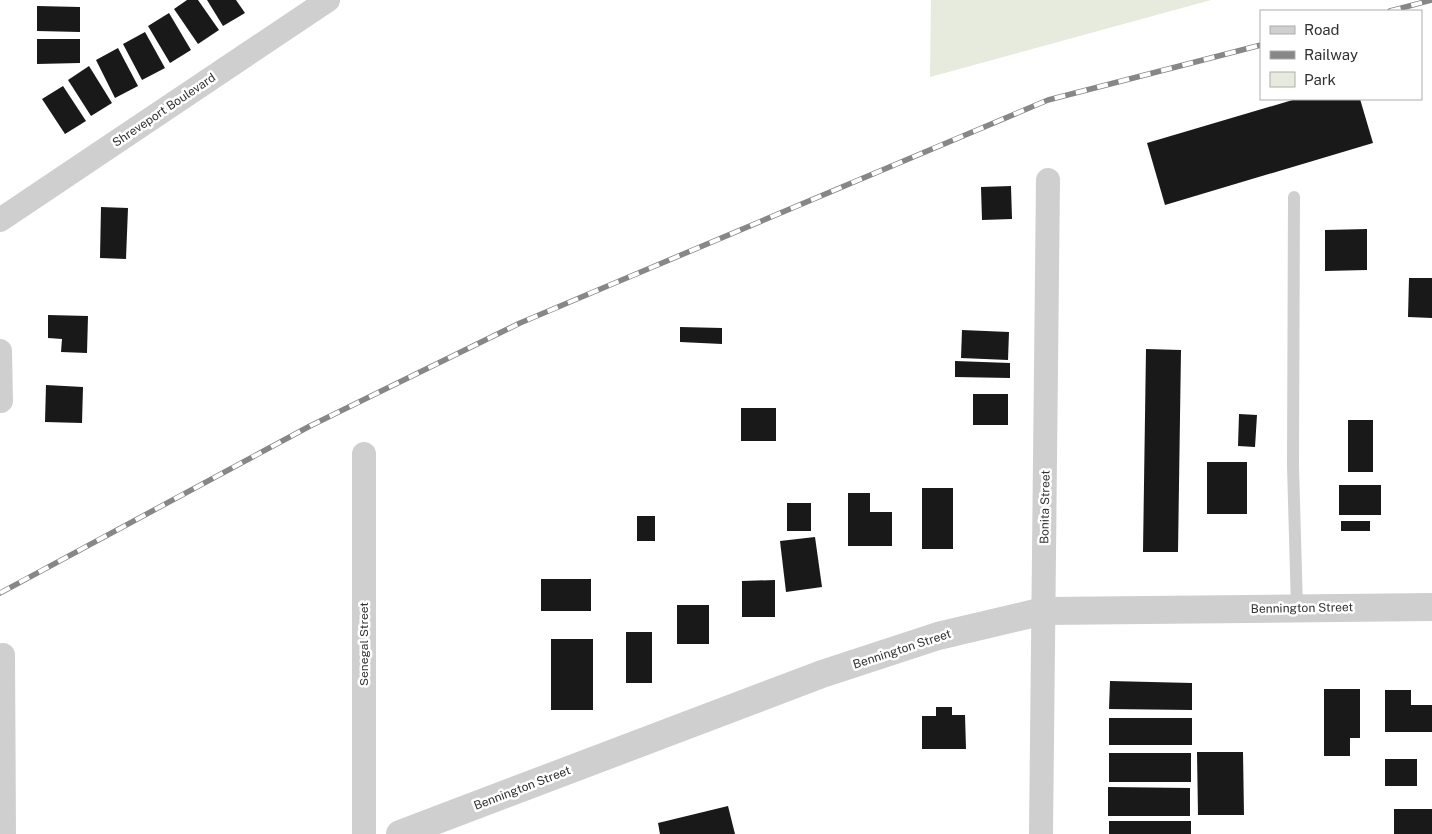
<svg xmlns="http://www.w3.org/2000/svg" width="1432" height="834" font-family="'Public Sans',sans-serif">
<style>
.green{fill:#e6ebdd}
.building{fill:#191919}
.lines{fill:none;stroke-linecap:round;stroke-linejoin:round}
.service{stroke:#cfcfcf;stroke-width:12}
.minor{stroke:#cfcfcf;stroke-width:24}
.tertiary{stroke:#cfcfcf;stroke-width:28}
.rail-casing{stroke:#878787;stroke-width:5.5}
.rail{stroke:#fff;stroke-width:4;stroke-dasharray:11;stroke-linecap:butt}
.labels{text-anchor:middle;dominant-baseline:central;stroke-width:5;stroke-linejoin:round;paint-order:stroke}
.street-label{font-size:12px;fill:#323232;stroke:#fff}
</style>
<rect width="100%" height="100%" fill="#fff"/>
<polygon class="green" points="931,0 1211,0 930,77"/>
<g class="building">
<polygon points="187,0 198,0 219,30 198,44 174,9"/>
<polygon points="207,0 236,0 245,13 223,26"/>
<polygon points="37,6 80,7 80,32 37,31"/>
<polygon points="169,13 191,50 170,63 148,26"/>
<polygon points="145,32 165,68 142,80 123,44"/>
<polygon points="37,39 80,39 80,63 37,64"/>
<polygon points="118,48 138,86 115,98 96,60"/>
<polygon points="89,66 112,103 91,116 68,80"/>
<polygon points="63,86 86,121 65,134 42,99"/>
<polygon points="1296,99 1360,99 1373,143 1165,205 1147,143"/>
<polygon points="1011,186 1012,219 982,220 981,187"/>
<polygon points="101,207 128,208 126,259 100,258"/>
<polygon points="1367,229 1367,270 1325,271 1325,230"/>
<polygon points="1409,278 1432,278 1432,318 1408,317"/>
<polygon points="48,315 88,316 87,353 61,352 62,339 48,338"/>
<polygon points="680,327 722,328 722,344 680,342"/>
<polygon points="962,330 1009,332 1008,360 961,358"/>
<polygon points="1146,349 1181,350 1178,552 1143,552"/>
<polygon points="955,361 1010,363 1010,378 955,377"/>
<polygon points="46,385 83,387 82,423 45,422"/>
<rect x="973" y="394" width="35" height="31"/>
<rect x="741" y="408" width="35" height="33"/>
<polygon points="1239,414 1257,415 1255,447 1238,446"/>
<rect x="1348" y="420" width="25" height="52"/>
<rect x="1207" y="462" width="40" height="52"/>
<rect x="1339" y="485" width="42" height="30"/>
<rect x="922" y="488" width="31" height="61"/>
<polygon points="848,493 870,493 870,512 892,512 892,546 848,546"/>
<rect x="787" y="503" width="24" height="28"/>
<rect x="637" y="516" width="18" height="25"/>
<rect x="1341" y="521" width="29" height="10"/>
<polygon points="815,537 822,587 786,592 780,541"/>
<rect x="541" y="579" width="50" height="32"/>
<polygon points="775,580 775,617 742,617 742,581"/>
<rect x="677" y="605" width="32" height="39"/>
<rect x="626" y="632" width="26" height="51"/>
<rect x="551" y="639" width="42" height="71"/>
<polygon points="1110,681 1192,683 1192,710 1109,709"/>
<polygon points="1324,689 1360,689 1360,738 1350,738 1350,756 1324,756"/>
<polygon points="1385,690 1411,690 1411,705 1432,705 1432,732 1385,732"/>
<polygon points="936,707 952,707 952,715 965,715 966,749 922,749 922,716 936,716"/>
<rect x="1109" y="718" width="83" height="27"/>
<polygon points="1197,752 1243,752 1244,815 1198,815"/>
<rect x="1109" y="753" width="82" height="29"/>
<rect x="1385" y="759" width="32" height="27"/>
<polygon points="1108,787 1190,788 1190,816 1108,816"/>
<polygon points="728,806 735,834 660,834 658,823"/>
<rect x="1394" y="809" width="38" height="25"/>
<rect x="1109" y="821" width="82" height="13"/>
</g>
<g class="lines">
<polyline class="service" points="1294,197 1293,466 1297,608"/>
<g class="minor">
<polyline points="0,220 328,0"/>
<polyline points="0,351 1,401"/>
<polyline points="364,454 364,834"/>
<polyline points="3,655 4,834"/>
<polyline points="1041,834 1048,180"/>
</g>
<polyline class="tertiary" points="400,834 822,674 938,636 1044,611 1432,607"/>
<defs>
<g id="rail">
<polyline points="1390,11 1432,0"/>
<polyline points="0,593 310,426 520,323 1048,100 1261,45"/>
</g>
</defs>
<use href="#rail" class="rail-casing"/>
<use href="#rail" class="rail"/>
</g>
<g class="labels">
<g class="street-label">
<text transform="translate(164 110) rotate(-34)">Shreveport Boulevard</text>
<text transform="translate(1045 507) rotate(-89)">Bonita Street</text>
<text transform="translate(1302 608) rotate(-1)">Bennington Street</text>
<text transform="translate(364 644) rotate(-90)">Senegal Street</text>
<text transform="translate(902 649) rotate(-18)">Bennington Street</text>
<text transform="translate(522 788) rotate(-21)">Bennington Street</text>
</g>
</g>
<rect x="1260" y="10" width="162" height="90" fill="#ffffff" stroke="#adadad"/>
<rect x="1270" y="26" width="25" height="8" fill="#cfcfcf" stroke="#adadad"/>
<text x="1304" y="35" font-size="15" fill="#323232">Road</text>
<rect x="1270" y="51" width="25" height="8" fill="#878787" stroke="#adadad"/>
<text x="1304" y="60" font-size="15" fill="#323232">Railway</text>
<rect x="1270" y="72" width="25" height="15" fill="#e6ebdd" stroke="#adadad"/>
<text x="1304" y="85" font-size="15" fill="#323232">Park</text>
</svg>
